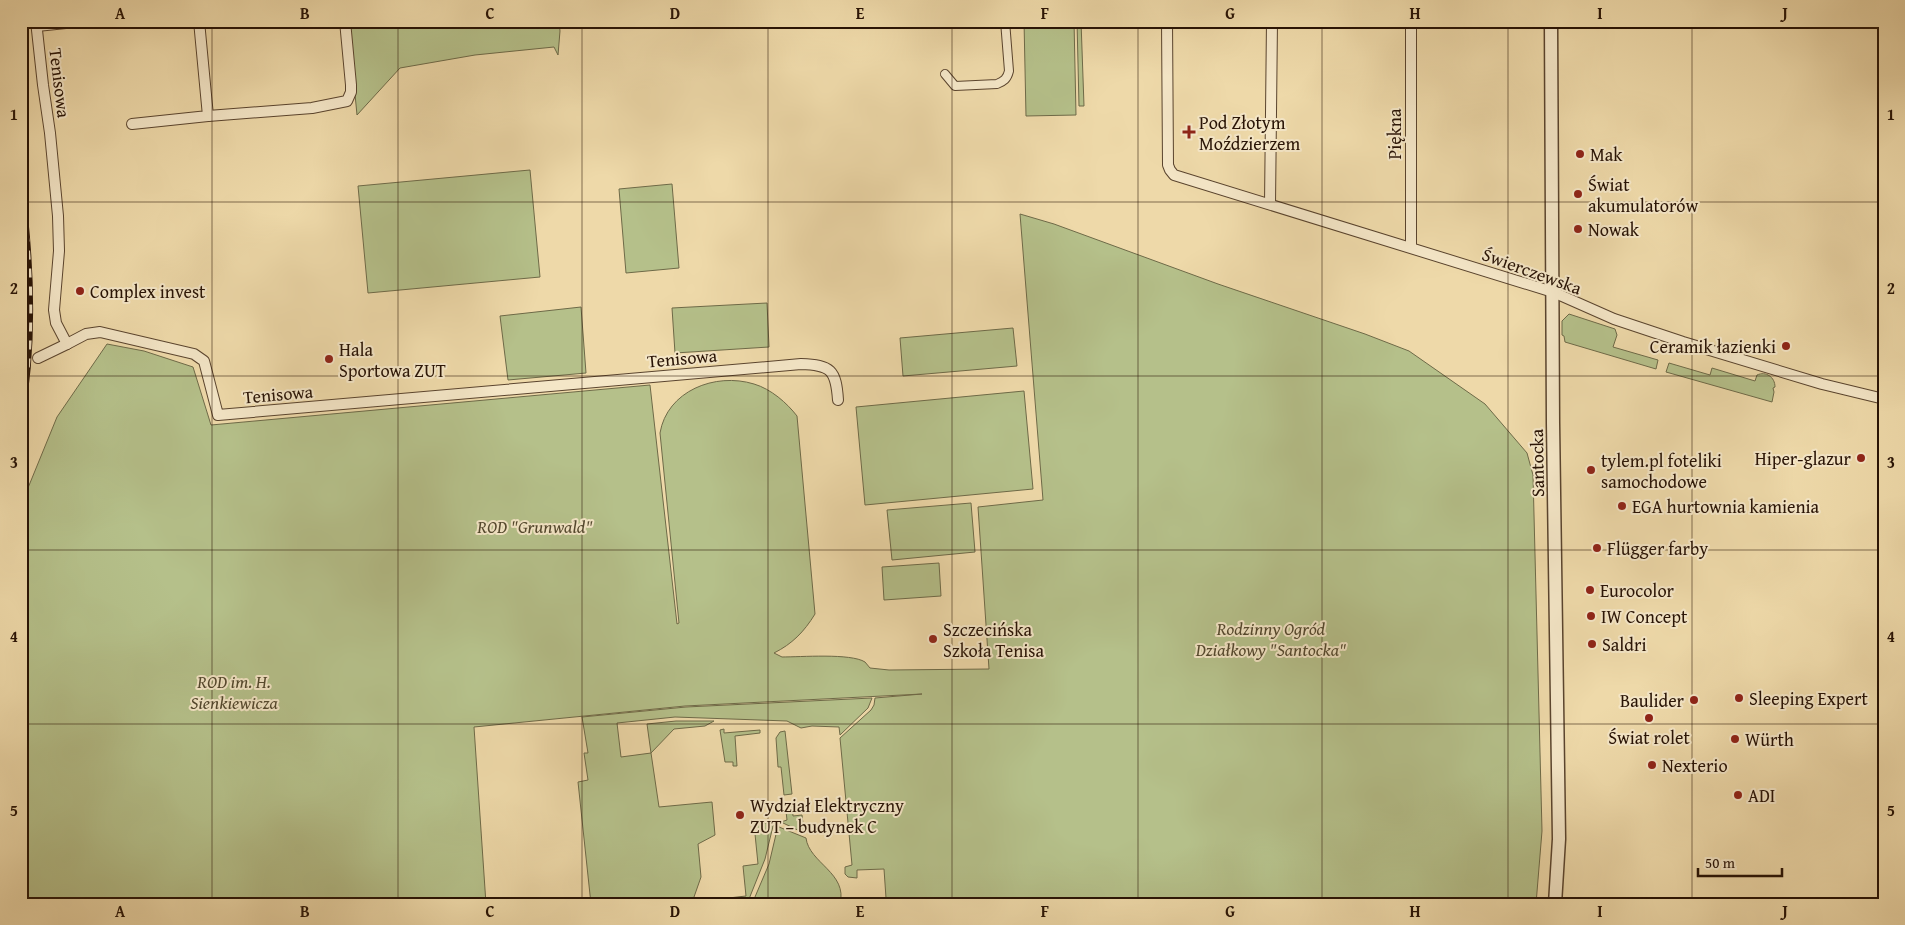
<svg xmlns="http://www.w3.org/2000/svg" width="1905" height="925" font-family="'Gentium Book Plus',serif">
<style>
.green{fill:#b5c08a;stroke:#6e6a48}
.lines{fill:none;stroke-linecap:round;stroke-linejoin:round}
.pedestrian-casing{stroke:#5a442e;stroke-width:10}
.minor-casing{stroke:#5a442e;stroke-width:12}
.tertiary-casing{stroke:#5a442e;stroke-width:15}
.pedestrian{stroke:#f4e6c7;stroke-width:8}
.minor{stroke:#f4e6c7;stroke-width:10}
.tertiary{stroke:#f4e6c7;stroke-width:12}
.rail-casing{stroke:#281305;stroke-width:5}
.rail{stroke:#f4e6c7;stroke-width:3;stroke-dasharray:9;stroke-linecap:butt}
.grid{fill:none;stroke:#281305;stroke-width:1;stroke-opacity:0.55}
.poi-dot{fill:#8f2418;stroke:#f4e6c7;stroke-width:2}
.labels{text-anchor:middle;dominant-baseline:central;stroke-width:4;stroke-linejoin:round;paint-order:stroke}
.street-label{font-size:18px;fill:#281305;stroke:#f4e6c7}
.poi-label{font-size:18px;fill:#281305;stroke:#f4e6c7;text-anchor:start}
.park-label{font-size:18px;font-style:italic;fill:#52472d;stroke:#f4e6c7}
.neatline{fill:none;stroke:#281305;stroke-width:2}
.grid-label{font-size:16px;text-anchor:middle;font-weight:bold;fill:#281305}
</style>
<rect width="100%" height="100%" fill="#eed9a9"/>
<filter id="stains"><feTurbulence type="fractalNoise" baseFrequency=".004" numOctaves="4"/><feColorMatrix values="0 0 0 0 .2 0 0 0 0 .09 0 0 0 0 .02 0 0 0 .5 -.17"/></filter>
<radialGradient id="worn" r=".72"><stop offset=".6" stop-color="#630" stop-opacity="0"/><stop offset="1" stop-color="#630" stop-opacity=".3"/></radialGradient>
<g class="green">
<polygon points="348,21 559,21 560,31 558,55 554,47 475,55 400,68 357,115"/>
<polygon points="1024,21 1074,21 1076,115 1026,116"/>
<polygon points="1077,21 1081,21 1084,106 1079,106"/>
<polygon points="530,170 540,277 368,293 358,186"/>
<polygon points="672,184 679,268 626,273 619,189"/>
<path d="M1020,214l34,10 164,60 147,50 44,17 76,53 42,49 6,22 9,356 -6,73h-682l-1,-5 33,-1 -2,-29 -27,1v8l-9,-1 -3,-3v-7l7,-2 -12,-127 31,-28 3,-5 1,-7 47,-4 -237,12 -211,21 12,177h-465v-399l36,-88 50,-73 37,7 49,16 18,58 439,-40 27,239 2,-1 -19,-190c7,-42 55,-61 94,-49 17,5 33,19 43,32l18,198c-11,18 -23,30 -41,39l8,4c18,0 69,-4 83,5 2,2 3,4 5,6l19,2 100,-1 -11,-162 65,-7z"/>
<polygon points="767,303 769,347 675,353 672,308"/>
<polygon points="581,307 586,373 508,380 500,316"/>
<polygon points="1569,314 1615,329 1617,335 1613,347 1658,360 1656,369 1565,342 1564,336 1562,335 1562,321"/>
<polygon points="1013,328 1017,366 903,376 900,338"/>
<path d="M1669,363l41,12 2,-7 43,13 2,-6c9,-4 18,2 18,12l-2,1 1,4 -2,10 -106,-30z"/>
<polygon points="1024,391 1033,489 865,505 856,407"/>
<polygon points="971,503 975,552 892,560 887,510"/>
<polygon points="939,563 941,596 884,600 882,567"/>
<polygon points="872,698 868,708 840,735 839,727 812,726 801,728 787,721 675,717 617,723 621,757 651,753 647,724 676,721 714,721 705,726 674,729 651,753 659,807 712,802 715,835 698,844 701,877 694,897 695,904 657,904 657,900 591,904 578,782 588,780 584,753 588,753 582,717 686,707"/>
<polygon points="724,729 724,733 760,730 760,733 735,736 737,766 733,766 733,762 725,762 720,730"/>
<polygon points="785,731 792,794 784,795 781,767 778,767 776,738 780,732"/>
<polygon points="792,802 793,816 802,815 804,833 781,822 787,820 785,803"/>
<polygon points="774,822 765,859 747,904 716,904 720,899 746,896 743,866 758,864 754,824"/>
<path d="M779,827l27,11c3,25 42,35 34,66h-88l17,-40 8,-34z"/>
</g>
<g class="lines">
<defs>
<path id="pedestrian" d="M945,74l10,12 42,-2c7,-3 10,-5 12,-13l-4,-50"/>
<g id="minor">
<path d="M36,21l7,64 7,48 8,83 1,35 -5,59 2,13 11,21 19,-10 14,-2 94,22 10,7 14,54 583,-51c30,1 35,6 37,36"/>
<polyline points="1167,21 1168,165 1170,170 1174,175 1553,292 1614,319 1683,342 1822,384 1884,399"/>
<polyline points="37,26 85,21"/>
<polyline points="208,116 312,108 347,101 351,92 351,85 345,21"/>
<polyline points="132,124 208,116 199,21"/>
<polyline points="1270,204 1272,21"/>
<polyline points="1411,247 1411,21"/>
<polyline points="38,358 67,344"/>
</g>
<polyline id="tertiary" points="1551,21 1553,423 1559,839 1555,904"/>
</defs>
<use href="#pedestrian" class="pedestrian-casing"/>
<use href="#minor" class="minor-casing"/>
<use href="#tertiary" class="tertiary-casing"/>
<use href="#pedestrian" class="pedestrian"/>
<use href="#minor" class="minor"/>
<use href="#tertiary" class="tertiary"/>
<defs>
<g id="rail">
<path d="M21,179c11,80 15,163 0,242"/>
<polyline points="21,267 21,362"/>
</g>
</defs>
<use href="#rail" class="rail-casing"/>
<use href="#rail" class="rail"/>
</g>
<path class="grid" d="M212,21v883M398,21v883M582,21v883M768,21v883M952,21v883M1138,21v883M1322,21v883M1508,21v883M1692,21v883M21,202h1863M21,376h1863M21,550h1863M21,724h1863"/>
<g class="poi-dot">
<path d="M1186.5 124.5h5v5h5v5h-5v5h-5v-5h-5v-5h5z"/>
<circle cx="1580" cy="154" r="5"/>
<circle cx="1578" cy="194" r="5"/>
<circle cx="1578" cy="229" r="5"/>
<circle cx="80" cy="291" r="5"/>
<circle cx="1786" cy="346" r="5"/>
<circle cx="329" cy="359" r="5"/>
<circle cx="1861" cy="458" r="5"/>
<circle cx="1591" cy="470" r="5"/>
<circle cx="1622" cy="506" r="5"/>
<circle cx="1597" cy="548" r="5"/>
<circle cx="1590" cy="590" r="5"/>
<circle cx="1591" cy="616" r="5"/>
<circle cx="933" cy="639" r="5"/>
<circle cx="1592" cy="644" r="5"/>
<circle cx="1739" cy="698" r="5"/>
<circle cx="1694" cy="700" r="5"/>
<circle cx="1649" cy="718" r="5"/>
<circle cx="1735" cy="739" r="5"/>
<circle cx="1652" cy="765" r="5"/>
<circle cx="1738" cy="795" r="5"/>
<circle cx="740" cy="815" r="5"/>
</g>
<g class="labels">
<g class="street-label">
<text transform="translate(60 83) rotate(83)">Tenisowa</text>
<text transform="translate(1394 134) rotate(-90)">Piękna</text>
<text transform="translate(1532 271) rotate(20)">Świerczewska</text>
<text transform="translate(682 358) rotate(-5)">Tenisowa</text>
<text transform="translate(278 394) rotate(-5)">Tenisowa</text>
<text transform="translate(1537 463) rotate(-91)">Santocka</text>
</g>
<g class="poi-label">
<text x="1199" y="122">Pod Złotym<tspan x="1199" dy="21">Moździerzem</tspan></text>
<text x="1590" y="154">Mak</text>
<text x="1588" y="184">Świat<tspan x="1588" dy="21">akumulatorów</tspan></text>
<text x="1588" y="229">Nowak</text>
<text x="90" y="291">Complex invest</text>
<text x="1776" y="346" text-anchor="end">Ceramik łazienki</text>
<text x="339" y="349">Hala<tspan x="339" dy="21">Sportowa ZUT</tspan></text>
<text x="1851" y="458" text-anchor="end">Hiper-glazur</text>
<text x="1601" y="460">tylem.pl foteliki<tspan x="1601" dy="21">samochodowe</tspan></text>
<text x="1632" y="506">EGA hurtownia kamienia</text>
<text x="1607" y="548">Flügger farby</text>
<text x="1600" y="590">Eurocolor</text>
<text x="1601" y="616">IW Concept</text>
<text x="943" y="629">Szczecińska<tspan x="943" dy="21">Szkoła Tenisa</tspan></text>
<text x="1602" y="644">Saldri</text>
<text x="1749" y="698">Sleeping Expert</text>
<text x="1684" y="700" text-anchor="end">Baulider</text>
<text x="1649" y="737" text-anchor="middle">Świat rolet</text>
<text x="1745" y="739">Würth</text>
<text x="1662" y="765">Nexterio</text>
<text x="1748" y="795">ADI</text>
<text x="750" y="805">Wydział Elektryczny<tspan x="750" dy="21">ZUT – budynek C</tspan></text>
</g>
<g class="park-label">
<text x="535" y="526">ROD "Grunwald"</text>
<text x="1271" y="628">Rodzinny Ogród<tspan x="1271" dy="21">Działkowy "Santocka"</tspan></text>
<text x="234" y="681">ROD im. H.<tspan x="234" dy="21">Sienkiewicza</tspan></text>
</g>
</g>
<rect width="1905" height="925" fill="none" stroke="#eed9a9" stroke-width="55"/>
<path d="M1698 868v8h84v-8" fill="none" stroke="#281305" stroke-width="2.5"/>
<text x="1705" y="868" font-size="15" fill="#281305" stroke="#f4e6c7" stroke-width="4" paint-order="stroke">50 m</text>
<rect x="28" y="28" width="1850" height="870" class="neatline"/>
<g class="grid-label">
<text x="120" y="19">A</text>
<text x="305" y="19">B</text>
<text x="490" y="19">C</text>
<text x="675" y="19">D</text>
<text x="860" y="19">E</text>
<text x="1045" y="19">F</text>
<text x="1230" y="19">G</text>
<text x="1415" y="19">H</text>
<text x="1600" y="19">I</text>
<text x="1785" y="19">J</text>
<text x="14" y="120">1</text>
<text x="1891" y="120">1</text>
<text x="14" y="294">2</text>
<text x="1891" y="294">2</text>
<text x="14" y="468">3</text>
<text x="1891" y="468">3</text>
<text x="14" y="642">4</text>
<text x="1891" y="642">4</text>
<text x="14" y="816">5</text>
<text x="1891" y="816">5</text>
<text x="120" y="917">A</text>
<text x="305" y="917">B</text>
<text x="490" y="917">C</text>
<text x="675" y="917">D</text>
<text x="860" y="917">E</text>
<text x="1045" y="917">F</text>
<text x="1230" y="917">G</text>
<text x="1415" y="917">H</text>
<text x="1600" y="917">I</text>
<text x="1785" y="917">J</text>
</g>
<rect width="100%" height="100%" filter="url(#stains)"/>
<rect width="100%" height="100%" fill="url(#worn)"/>
</svg>
